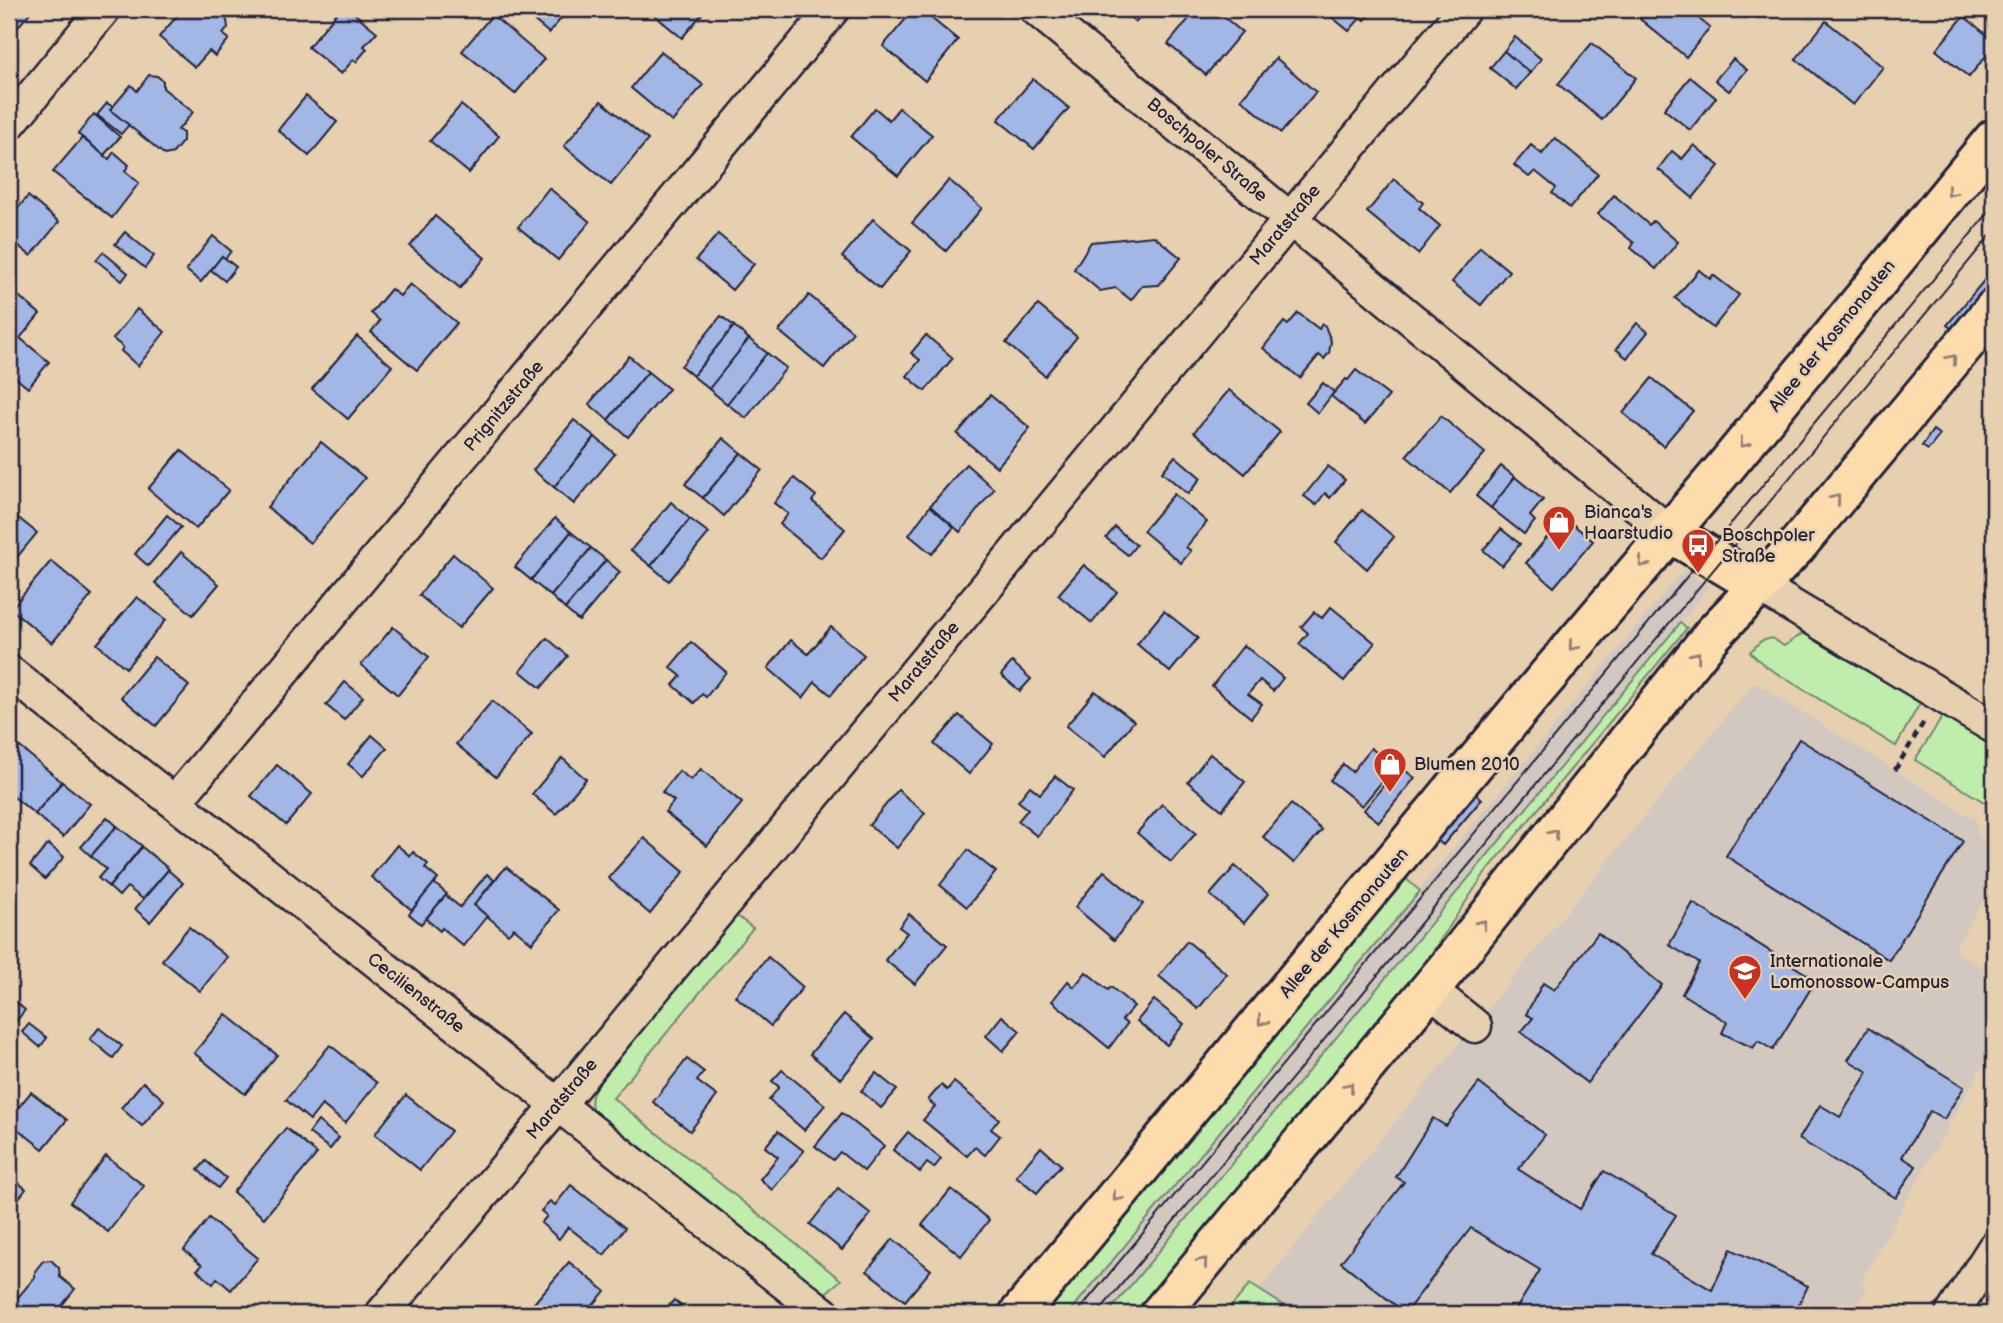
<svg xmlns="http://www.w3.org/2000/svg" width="2003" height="1323" font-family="'Balsamiq Sans',sans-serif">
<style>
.built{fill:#d2c8c0}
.green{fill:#c0edab;stroke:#718873;stroke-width:2}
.building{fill:#a2b7e5;stroke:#22223b;stroke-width:2}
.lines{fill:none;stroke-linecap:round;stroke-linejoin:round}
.minor-casing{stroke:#22223b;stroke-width:37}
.major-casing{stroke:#22223b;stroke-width:44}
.path{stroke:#22223b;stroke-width:4.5;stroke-dasharray:7 5;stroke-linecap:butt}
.minor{stroke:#e7d0b0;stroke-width:32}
.major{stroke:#fcdcac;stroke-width:38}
.tram{stroke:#22223b;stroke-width:2}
.oneway{stroke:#8f7f74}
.labels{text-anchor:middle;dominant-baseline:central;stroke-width:5;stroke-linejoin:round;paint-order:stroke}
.street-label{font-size:18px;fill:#22223b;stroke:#e7d0b0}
.poi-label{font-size:18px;fill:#22223b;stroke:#e7d0b0;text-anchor:start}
</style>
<rect width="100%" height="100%" fill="#e7d0b0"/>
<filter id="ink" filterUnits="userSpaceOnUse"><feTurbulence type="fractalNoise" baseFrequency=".0143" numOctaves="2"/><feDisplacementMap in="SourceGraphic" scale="14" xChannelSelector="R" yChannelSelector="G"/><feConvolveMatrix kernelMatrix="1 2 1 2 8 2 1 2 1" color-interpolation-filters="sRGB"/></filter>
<g filter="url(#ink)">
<g class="built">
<polygon points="1685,568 1708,588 1680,623 1107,1314 1068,1314"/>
<polygon points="1754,682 1977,821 1977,835 1994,847 1994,883 1954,950 1994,975 1994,1045 1861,1282 1868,1286 1851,1314 1297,1314 1258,1290"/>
</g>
<g class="green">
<polygon points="1680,623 1687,628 1483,876 1411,984 1137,1314 1107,1314"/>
<polygon points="1805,632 1920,703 1896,746 1765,666 1750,652 1761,641 1772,638 1784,646"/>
<polygon points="1943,716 1994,747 1994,808 1915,760"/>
<polygon points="1405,878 1420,891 1068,1314 1042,1314"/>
<path d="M737,916l16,12 -140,170 228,182 -19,16 -228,-181c-4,-12 -4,-19 3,-30z"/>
<polygon points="1250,1284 1297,1314 1225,1314"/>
</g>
<g class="building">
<polygon points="9,9 33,9 17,28 9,21"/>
<polygon points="183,9 213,9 227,20 228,28 223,34 229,39 215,56 209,51 195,67 159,37"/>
<polygon points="340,9 349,9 377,32 364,46 367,49 356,62 353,60 341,74 308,47"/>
<polygon points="520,9 569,9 549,33"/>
<polygon points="647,9 706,9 682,38"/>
<polygon points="914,9 920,9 958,40 925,81 883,46"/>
<polygon points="1119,9 1147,9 1136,22"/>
<polygon points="1197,9 1214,9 1242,32 1206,75 1168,44"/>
<polygon points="1322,9 1374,9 1365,20 1361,17 1349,31"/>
<polygon points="1648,9 1706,9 1698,18 1710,28 1686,57 1640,19"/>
<polygon points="492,15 544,59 515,94 462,51"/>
<polygon points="1964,16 1994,41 1994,46 1969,77 1936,50"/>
<polygon points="1826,21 1883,67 1853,105 1796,59"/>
<polygon points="1515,37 1541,59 1530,73 1504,51"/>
<polygon points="1592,43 1636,78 1602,120 1558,84"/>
<polygon points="661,51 703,85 672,122 631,88"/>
<polygon points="1504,51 1530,73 1516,89 1490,68"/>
<polygon points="1276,58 1316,92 1281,133 1241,99"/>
<polygon points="1733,59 1747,70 1729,91 1715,80"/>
<polygon points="149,75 157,76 163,81 163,88 193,112 178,130 183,133 183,141 173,153 165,155 110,110 131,85 137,91"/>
<polygon points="1690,77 1716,98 1690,130 1664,109"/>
<polygon points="1033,79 1069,108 1034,149 998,120"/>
<polygon points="306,96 337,122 309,156 278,130"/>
<polygon points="601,101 648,140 611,185 564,146"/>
<polygon points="107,103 113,107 110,110 129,125 121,134 97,115"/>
<polygon points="461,105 499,136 469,173 430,141"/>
<polygon points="875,108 889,120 899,108 932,135 898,176 851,137"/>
<polygon points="94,114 120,137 104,155 78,134"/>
<polygon points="82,138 109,159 114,152 129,165 125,171 139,183 112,218 53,172"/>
<polygon points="1555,138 1598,174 1570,208 1552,193 1556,188 1535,171 1529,177 1514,165 1531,145 1542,154"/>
<polygon points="1694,145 1719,166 1693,198 1658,169 1672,151 1682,159"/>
<polygon points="1394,179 1423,203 1419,208 1440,226 1418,254 1367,212"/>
<polygon points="949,180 982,208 946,251 912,223"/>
<polygon points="549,188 590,222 558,260 518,227"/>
<polygon points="1614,195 1649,225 1653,221 1678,242 1656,269 1631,248 1634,243 1598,214"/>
<polygon points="28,196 59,222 31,256 9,238 9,219"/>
<polygon points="435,216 485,258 460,288 410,246"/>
<polygon points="873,219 911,251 880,289 842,257"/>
<polygon points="125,232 154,256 145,268 115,244"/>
<polygon points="718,234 754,264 732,290 696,260"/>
<polygon points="213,236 231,251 225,259 222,256 201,282 186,270"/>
<polygon points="1154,236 1181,258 1159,285 1142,286 1131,300 1116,288 1100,291 1074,269 1091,242"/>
<polygon points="1480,247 1509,271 1481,305 1452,282"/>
<polygon points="103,252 128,273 122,281 96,260"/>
<polygon points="222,256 236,267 225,281 211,270"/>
<polygon points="1699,270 1710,279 1713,275 1739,295 1713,328 1675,298"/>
<polygon points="1986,278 1991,283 1952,329 1947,325"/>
<polygon points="410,284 457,323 417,370 371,332 380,321 371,313 391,289 400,296"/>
<polygon points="9,288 40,314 20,338 49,362 28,388 9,372"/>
<polygon points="809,295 853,332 824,368 779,331"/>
<polygon points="1038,305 1077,337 1045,376 1006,343"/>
<polygon points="137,309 165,332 138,366 121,351 123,347 113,339"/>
<polygon points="1298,313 1319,329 1322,324 1325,326 1331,341 1329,353 1324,359 1319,355 1300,378 1263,348 1284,322 1288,325"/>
<polygon points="721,316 734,326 693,376 681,366"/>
<polygon points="1637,323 1648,332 1627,358 1616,349"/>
<polygon points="734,326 749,339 709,389 693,376"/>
<polygon points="926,335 953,358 925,391 907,376 920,360 911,353"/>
<polygon points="357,336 392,366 348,419 312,389"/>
<polygon points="749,339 767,353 727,404 709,389"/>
<polygon points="767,353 786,368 746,418 727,404"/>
<polygon points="629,356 648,372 608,420 589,404"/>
<polygon points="1356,370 1389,396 1365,424 1331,396 1346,379 1348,380"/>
<polygon points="648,372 669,389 628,437 608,420"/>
<polygon points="1652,378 1693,411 1663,446 1623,413"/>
<polygon points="1323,383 1334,392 1318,413 1306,403"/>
<polygon points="1229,390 1280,432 1245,474 1194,432"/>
<polygon points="990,395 1030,428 997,467 957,434"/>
<polygon points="1441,416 1485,453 1450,493 1406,456"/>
<polygon points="574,420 595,437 554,487 533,470"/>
<polygon points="1933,430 1940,435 1928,450 1922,446"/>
<polygon points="595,437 615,454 574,504 554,487"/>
<polygon points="723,438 741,453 703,498 685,484"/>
<polygon points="321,442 365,478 310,543 267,507"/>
<polygon points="181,450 229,490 196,529 148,489"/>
<polygon points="741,453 762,470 724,516 703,498"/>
<polygon points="1175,456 1201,478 1188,494 1162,472"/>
<polygon points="966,464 994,489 960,532 930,506"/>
<polygon points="1328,466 1345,480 1330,498 1325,493 1316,505 1304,496"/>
<polygon points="1501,466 1515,477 1491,508 1476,496"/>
<polygon points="1515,477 1543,500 1530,516 1535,521 1524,534 1491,508"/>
<polygon points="794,478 816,496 812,501 845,529 821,558 780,524 788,514 774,503"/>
<polygon points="1174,494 1207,522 1186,547 1191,551 1181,563 1143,531"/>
<polygon points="671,502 690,519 651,566 631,550"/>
<polygon points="930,506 954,527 932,554 909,535"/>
<polygon points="1362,510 1394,537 1367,569 1336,542"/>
<polygon points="11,512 37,533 9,567 9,514"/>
<polygon points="167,515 181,527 148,566 135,554"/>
<polygon points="1564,517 1593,541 1554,587 1526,563"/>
<polygon points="555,518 571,532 531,580 515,567"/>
<polygon points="690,519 709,533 669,581 651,566"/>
<polygon points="1115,527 1136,545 1128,555 1106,538"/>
<polygon points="1501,529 1520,544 1502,566 1483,550"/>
<polygon points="571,532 591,548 551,596 531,580"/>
<polygon points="591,548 606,560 565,609 551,596"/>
<polygon points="181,552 219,584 193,615 155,583"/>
<polygon points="453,554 493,588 459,628 419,595"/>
<polygon points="606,560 620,572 579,621 565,609"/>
<polygon points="51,561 92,595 52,643 11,609"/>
<polygon points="1084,565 1117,592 1092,623 1058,595"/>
<polygon points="137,597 166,620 126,668 97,644"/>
<polygon points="1331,607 1375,643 1344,681 1299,644 1308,633 1301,627 1314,612 1322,618"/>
<polygon points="1164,611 1198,638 1170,672 1137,644"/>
<polygon points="393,627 429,657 398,695 361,665"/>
<polygon points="831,627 864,655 831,695 815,682 803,698 768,668 791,640 808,654"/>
<polygon points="547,638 568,656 541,688 520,671"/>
<polygon points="691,642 726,672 706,697 702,694 694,703 673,685 681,676 670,667"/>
<polygon points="1244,645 1283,678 1273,691 1260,680 1248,694 1262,704 1251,718 1212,686"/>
<polygon points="154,657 189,686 156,726 121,697"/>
<polygon points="1012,662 1031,679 1020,691 1001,675"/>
<polygon points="345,682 363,697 344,720 326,705"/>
<polygon points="1095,691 1134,721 1105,757 1066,726"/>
<polygon points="492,701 532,734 496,777 456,744"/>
<polygon points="959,715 993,744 969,774 934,744"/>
<polygon points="372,735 387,748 363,776 348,764"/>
<polygon points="1799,739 1963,841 1889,960 1726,856"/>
<polygon points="20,747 62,782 35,814 9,793 9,761"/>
<polygon points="1371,748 1394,767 1362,806 1330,780 1343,764 1352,772"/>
<polygon points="1210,754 1245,782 1222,810 1188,782"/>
<polygon points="562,758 586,779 556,814 532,794"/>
<polygon points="277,765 312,794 286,825 251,796"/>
<polygon points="1399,766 1415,778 1379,822 1364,810"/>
<polygon points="701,769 742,803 707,846 665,812 674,801 662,792 679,771 691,780"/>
<polygon points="1055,776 1073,790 1037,836 1018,821 1028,809 1018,801 1030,786 1040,794"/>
<polygon points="62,782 90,804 63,837 35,814"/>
<polygon points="898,790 925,813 897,848 869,825"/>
<polygon points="1475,793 1482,799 1443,845 1437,840"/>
<polygon points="1162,804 1196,833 1171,862 1137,833"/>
<polygon points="1291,804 1322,830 1294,863 1263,837"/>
<polygon points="107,817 117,826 91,856 81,847"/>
<polygon points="117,826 142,846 109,887 98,878 106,869 91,856"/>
<polygon points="644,838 684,872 650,914 608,878"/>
<polygon points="48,844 64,857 45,879 30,866"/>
<polygon points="397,845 410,856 413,852 428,864 425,868 438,879 412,910 371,877"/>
<polygon points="142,847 169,869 143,899 127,887 119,896 109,887"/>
<polygon points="968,850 996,872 967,907 940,885"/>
<polygon points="1235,866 1268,894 1244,923 1210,895"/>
<polygon points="506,867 559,910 532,943 514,928 508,934 474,905"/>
<polygon points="168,870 183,883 150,922 135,909"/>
<polygon points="1104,871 1143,904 1114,940 1075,907"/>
<polygon points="487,874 494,880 474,905 487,916 463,946 442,928 440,931 426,919 445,895 460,907"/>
<polygon points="434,883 447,894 421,924 409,914"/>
<polygon points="1693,903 1816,980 1773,1050 1758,1041 1753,1048 1722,1033 1727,1022 1682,994 1699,963 1669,945"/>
<polygon points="909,914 947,945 915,984 885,960 907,933 899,927"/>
<polygon points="189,927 227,957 200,991 162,960"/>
<polygon points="1598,933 1662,985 1587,1083 1521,1032 1533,1018 1526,1014 1543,983 1554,990"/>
<polygon points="1187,941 1227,974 1198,1009 1159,976"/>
<polygon points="768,957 803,987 771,1026 735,996"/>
<polygon points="1086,972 1108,990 1111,987 1134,1006 1122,1020 1127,1024 1109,1048 1052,1001 1068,981 1074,987"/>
<polygon points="1154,1000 1184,1024 1167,1045 1137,1021"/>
<polygon points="16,1002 25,1010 13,1025 9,1022 9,1010"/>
<polygon points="226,1014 277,1055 245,1094 194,1053"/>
<polygon points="844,1014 874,1039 841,1079 810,1054"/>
<polygon points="1002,1016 1020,1031 1003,1051 986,1036"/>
<polygon points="29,1024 47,1038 40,1047 22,1032"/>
<polygon points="99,1028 122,1046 113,1058 90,1039"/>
<polygon points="1868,1028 1964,1087 1944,1119 1930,1111 1902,1157 1916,1166 1896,1198 1799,1139 1820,1105 1840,1117 1868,1072 1848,1060"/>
<polygon points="330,1045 377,1083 345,1123 322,1105 310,1120 286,1100"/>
<polygon points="687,1059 704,1072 697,1081 717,1096 690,1131 653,1102"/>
<polygon points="782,1070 825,1105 804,1130 769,1100 779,1087 772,1081"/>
<polygon points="876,1073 897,1090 881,1108 861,1091"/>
<polygon points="143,1082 164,1100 142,1126 121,1108"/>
<polygon points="954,1082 999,1119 991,1129 1000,1136 985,1155 975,1147 967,1156 923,1120 935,1106 928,1100 941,1085 947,1090"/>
<polygon points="1479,1083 1545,1135 1518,1169 1580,1209 1604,1171 1676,1215 1651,1254 1712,1290 1731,1249 1808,1286 1794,1314 1513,1314 1540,1270 1471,1228 1405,1313 1341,1262 1404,1182 1396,1177 1433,1118 1446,1126"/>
<polygon points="31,1092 67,1120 43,1149 9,1122 9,1119"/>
<polygon points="406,1095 451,1131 420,1170 375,1134"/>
<polygon points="842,1113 884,1146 864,1171 840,1152 833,1160 815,1146"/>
<polygon points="318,1121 339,1138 330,1149 309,1133"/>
<polygon points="286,1128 317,1154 264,1218 233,1192"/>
<polygon points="778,1131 804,1151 772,1190 760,1179 778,1157 765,1147"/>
<polygon points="908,1132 941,1159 934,1168 927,1163 920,1172 893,1150"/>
<polygon points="1041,1147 1061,1165 1037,1193 1016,1176"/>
<polygon points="106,1156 144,1186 108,1232 70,1202"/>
<polygon points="206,1161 226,1178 218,1188 198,1170"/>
<polygon points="9,1175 26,1189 9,1211"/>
<polygon points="571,1185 625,1228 604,1255 568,1227 559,1239 541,1223 547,1216 541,1211 550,1201 555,1205"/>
<polygon points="838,1188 871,1214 842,1250 810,1224"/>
<polygon points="951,1189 989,1220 961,1256 922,1225"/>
<polygon points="209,1218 258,1258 231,1290 217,1278 213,1284 197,1270 202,1265 184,1250"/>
<polygon points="893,1239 931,1270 905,1301 867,1271"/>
<polygon points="51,1260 59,1268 60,1277 75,1289 55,1314 29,1314 14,1302 35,1277 35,1271 43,1261"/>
<polygon points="569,1262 605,1291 589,1310 594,1314 537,1314 530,1308"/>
<polygon points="674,1300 691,1314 662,1314"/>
</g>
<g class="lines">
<defs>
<g id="minor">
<polyline points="1036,9 1669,532"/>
<polyline points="9,124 104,9"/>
<polyline points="1759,586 1994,727"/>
<polyline points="9,672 824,1314"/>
<polyline points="175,802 833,9"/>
<polyline points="1429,989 1475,1026"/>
<polyline points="382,1314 558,1105 1464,9"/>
<polyline points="1952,1314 1994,1248"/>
</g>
<g id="major">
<polyline points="1669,532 1759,586"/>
<polyline points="1019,1314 1523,705 1727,465 1994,139"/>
<polyline points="1160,1314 1453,961 1713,634 1796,547 1994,309"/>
</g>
</defs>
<use href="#minor" class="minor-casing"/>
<use href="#major" class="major-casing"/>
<polyline class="path" points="1895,770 1925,720"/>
<use href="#minor" class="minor"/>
<use href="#major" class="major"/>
<g class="tram">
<polyline points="1076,1314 1994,206"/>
<polyline points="1097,1314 1994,231"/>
</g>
</g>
<defs><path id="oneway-chevron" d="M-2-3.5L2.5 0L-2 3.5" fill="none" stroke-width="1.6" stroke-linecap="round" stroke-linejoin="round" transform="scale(1.75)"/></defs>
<g class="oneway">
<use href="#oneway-chevron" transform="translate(1951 192) rotate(129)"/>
<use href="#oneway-chevron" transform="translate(1952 359) rotate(-50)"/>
<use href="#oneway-chevron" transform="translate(1744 443) rotate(129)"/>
<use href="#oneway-chevron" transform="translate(1836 499) rotate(-50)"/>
<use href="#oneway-chevron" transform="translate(1643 563) rotate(130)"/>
<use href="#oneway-chevron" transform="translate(1573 646) rotate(130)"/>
<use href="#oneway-chevron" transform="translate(1696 656) rotate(-51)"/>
<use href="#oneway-chevron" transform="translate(1554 834) rotate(-52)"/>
<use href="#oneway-chevron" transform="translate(1482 924) rotate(-51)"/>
<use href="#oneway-chevron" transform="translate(1262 1021) rotate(130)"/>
<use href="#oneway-chevron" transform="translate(1349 1087) rotate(-50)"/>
<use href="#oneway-chevron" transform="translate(1117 1197) rotate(130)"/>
<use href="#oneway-chevron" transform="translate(1203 1262) rotate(-50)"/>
</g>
</g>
<defs>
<symbol id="shop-pin" viewBox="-11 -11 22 30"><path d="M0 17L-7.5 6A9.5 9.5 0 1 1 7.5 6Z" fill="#c8321e" stroke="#e7d0b0"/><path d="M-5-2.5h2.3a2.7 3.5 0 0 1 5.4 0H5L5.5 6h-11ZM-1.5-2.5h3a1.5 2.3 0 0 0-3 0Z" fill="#fff"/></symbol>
<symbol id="bus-pin" viewBox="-11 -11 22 30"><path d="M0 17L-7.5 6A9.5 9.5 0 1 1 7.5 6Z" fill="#c8321e" stroke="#e7d0b0"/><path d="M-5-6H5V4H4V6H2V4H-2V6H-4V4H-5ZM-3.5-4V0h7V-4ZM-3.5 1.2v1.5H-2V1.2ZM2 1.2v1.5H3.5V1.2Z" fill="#fff"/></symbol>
<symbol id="school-pin" viewBox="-11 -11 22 30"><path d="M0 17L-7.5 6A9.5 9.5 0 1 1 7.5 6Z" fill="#c8321e" stroke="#e7d0b0"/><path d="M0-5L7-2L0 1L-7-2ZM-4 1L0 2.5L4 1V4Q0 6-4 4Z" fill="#fff"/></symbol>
</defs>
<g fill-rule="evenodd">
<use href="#shop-pin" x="1540" y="503" width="38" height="52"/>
<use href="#bus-pin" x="1679" y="526" width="38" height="52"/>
<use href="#shop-pin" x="1371" y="745" width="38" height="52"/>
<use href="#school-pin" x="1726" y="952" width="38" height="52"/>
</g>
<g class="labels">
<g class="street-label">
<text transform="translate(1207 150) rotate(40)">Boschpoler Straße</text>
<text transform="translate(1285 225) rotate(-50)">Maratstraße</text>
<text transform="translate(1832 336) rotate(-51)">Allee der Kosmonauten</text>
<text transform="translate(504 406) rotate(-50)">Prignitzstraße</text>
<text transform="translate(924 662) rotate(-50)">Maratstraße</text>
<text transform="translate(1344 923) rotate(-50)">Allee der Kosmonauten</text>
<text transform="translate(416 993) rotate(38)">Cecilienstraße</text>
<text transform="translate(562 1099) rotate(-50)">Maratstraße</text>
</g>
<g class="poi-label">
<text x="1584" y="512">Bianca's<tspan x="1584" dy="21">Haarstudio</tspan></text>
<text x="1722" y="535">Boschpoler<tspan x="1722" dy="21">Straße</tspan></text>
<text x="1414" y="764">Blumen 2010</text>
<text x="1770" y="961">Internationale<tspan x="1770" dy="21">Lomonossow-Campus</tspan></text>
</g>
</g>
<rect width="2003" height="1323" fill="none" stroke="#e7d0b0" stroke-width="35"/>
<rect x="18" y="18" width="1968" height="1288" fill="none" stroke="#22223b" stroke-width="2.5" filter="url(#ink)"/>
</svg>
